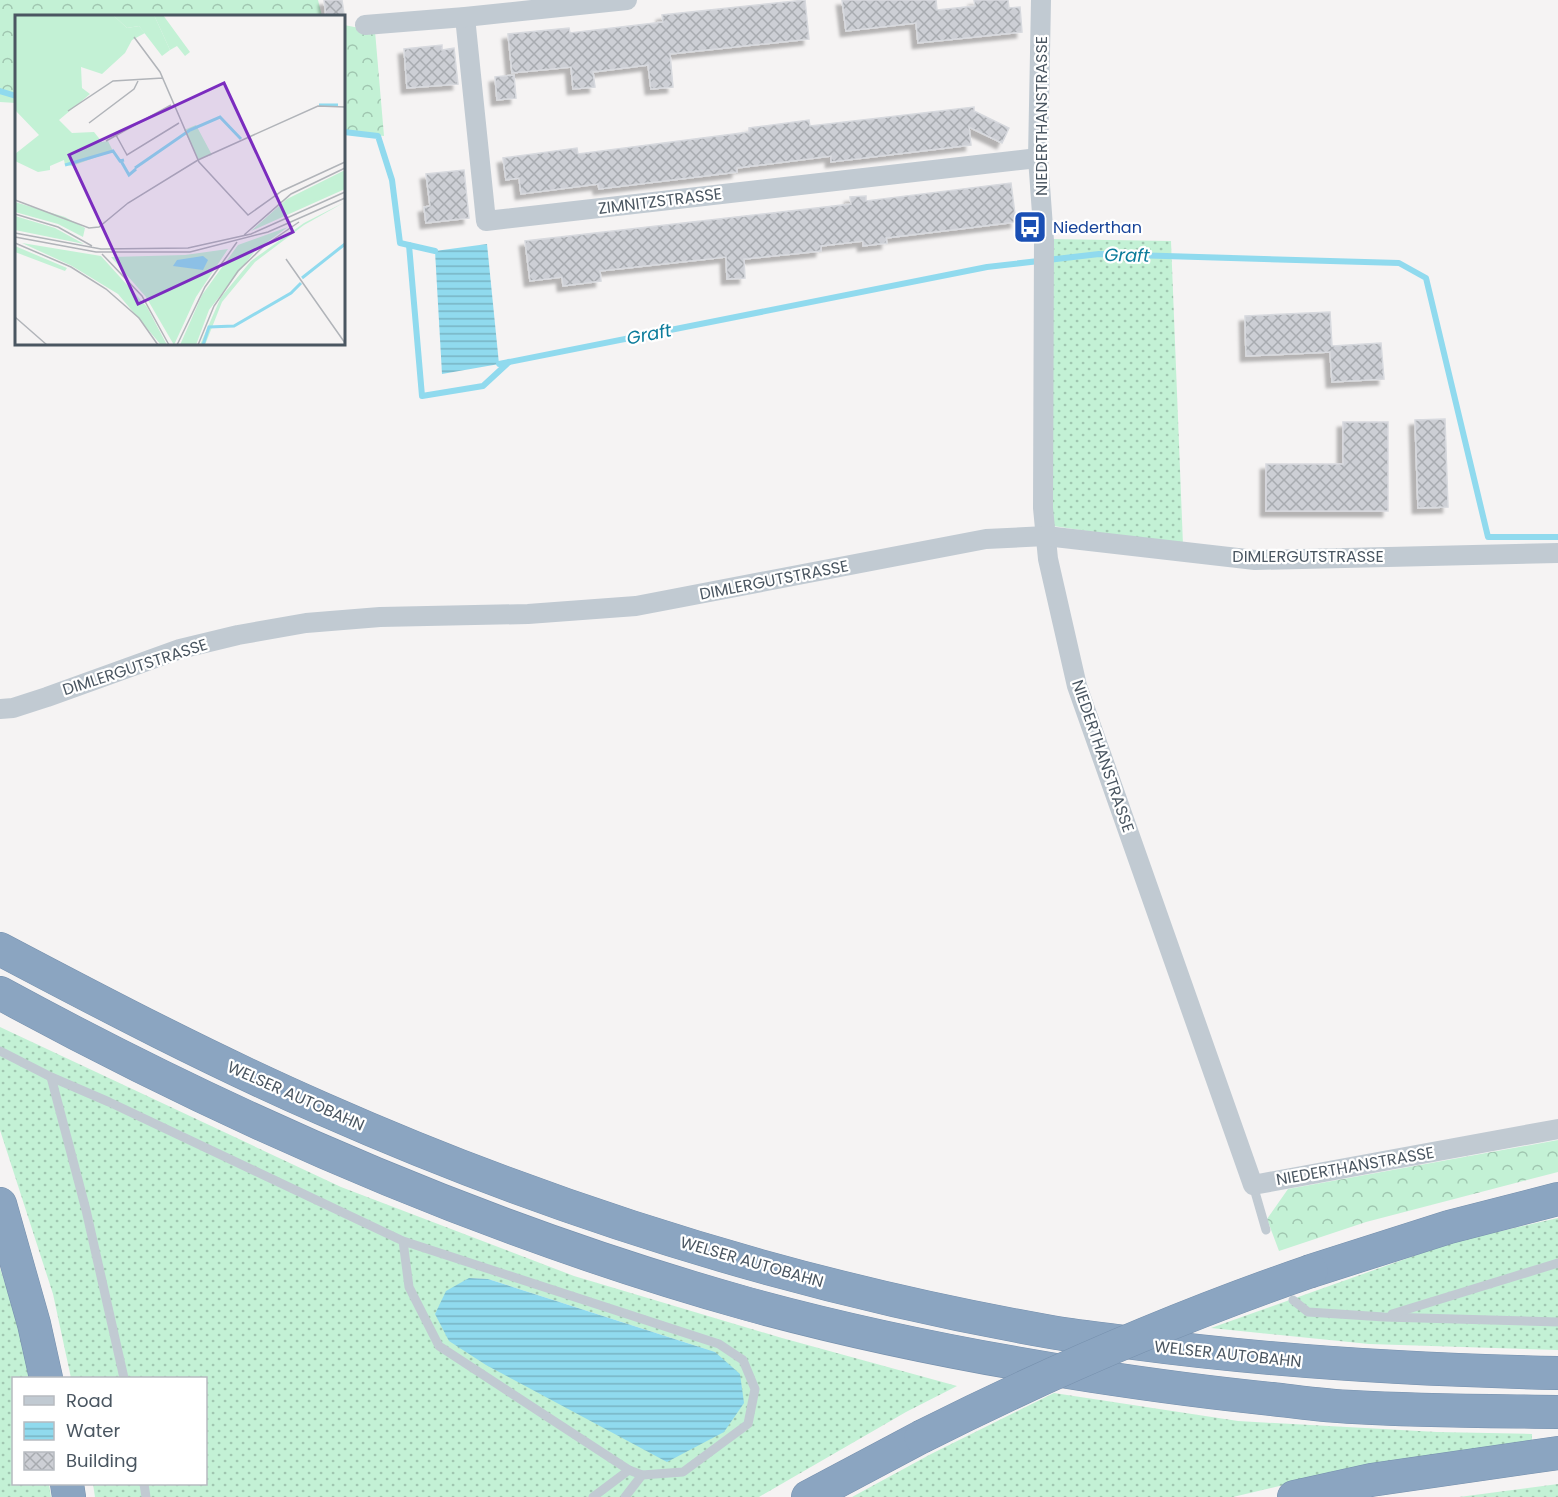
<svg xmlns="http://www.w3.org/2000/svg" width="1558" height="1497" font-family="Poppins,sans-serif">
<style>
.grass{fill:url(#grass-dots);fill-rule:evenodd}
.forest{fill:url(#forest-crowns)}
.water{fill:url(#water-rules)}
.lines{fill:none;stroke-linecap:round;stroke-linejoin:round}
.stream{stroke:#90daee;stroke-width:6}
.building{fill:url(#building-cross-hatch);stroke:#d7d9de;stroke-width:1.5;filter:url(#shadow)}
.highway-casing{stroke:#7690ad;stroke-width:34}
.lane{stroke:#c1cad2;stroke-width:9}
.street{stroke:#c1cad2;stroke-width:20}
.highway{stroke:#8ba5c1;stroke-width:33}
.highway-bridge-casing{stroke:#7690ad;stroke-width:34;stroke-linecap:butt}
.highway-bridge{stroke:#8ba5c1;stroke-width:33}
.labels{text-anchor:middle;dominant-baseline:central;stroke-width:4.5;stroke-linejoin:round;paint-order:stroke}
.street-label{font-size:16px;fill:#4a5661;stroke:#fff}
.transit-label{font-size:16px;fill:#164399;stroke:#fff;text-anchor:start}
.water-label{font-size:18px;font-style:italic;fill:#0c7c9b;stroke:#fff}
.inset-river{fill:none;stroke:#90daee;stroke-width:3}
.inset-road{fill:none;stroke:#b1b4b9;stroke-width:1.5}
.view{fill:#7b2cbf;fill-opacity:0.15;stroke:#7b2cbf;stroke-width:3}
.inset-edge{fill:none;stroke:#4a5661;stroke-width:3}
</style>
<defs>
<pattern id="grass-dots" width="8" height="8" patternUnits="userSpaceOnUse" patternTransform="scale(1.5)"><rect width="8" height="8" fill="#c3f1d5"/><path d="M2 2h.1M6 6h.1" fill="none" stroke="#a0c6b0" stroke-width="1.8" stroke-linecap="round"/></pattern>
<pattern id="forest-crowns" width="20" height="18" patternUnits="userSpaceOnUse" patternTransform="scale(1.5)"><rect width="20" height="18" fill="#c3f1d5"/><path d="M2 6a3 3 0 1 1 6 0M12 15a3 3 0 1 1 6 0" fill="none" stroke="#a0c6b0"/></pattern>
<pattern id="water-rules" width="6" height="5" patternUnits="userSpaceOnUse" patternTransform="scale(1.5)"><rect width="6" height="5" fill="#90daee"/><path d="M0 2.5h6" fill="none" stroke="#78b4c4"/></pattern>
<pattern id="building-cross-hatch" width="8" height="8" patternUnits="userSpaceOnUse" patternTransform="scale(1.5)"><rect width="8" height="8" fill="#cdcfd5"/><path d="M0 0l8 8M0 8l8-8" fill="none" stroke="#a8abb0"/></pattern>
<filter id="shadow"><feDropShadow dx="-5.5" dy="5.5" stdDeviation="1.5" flood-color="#0004"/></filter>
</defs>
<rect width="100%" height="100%" fill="#f5f3f3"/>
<g class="grass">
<polygon points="1050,239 1171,241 1183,545 1053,526"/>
<path d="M0,1027l341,160 233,89 208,62 175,48 -51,26 -147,85h-664l-2,-13h113v-106h-135l-18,-84 -53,-164zM469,1278l19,1 227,73z"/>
<polygon points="1558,1218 1558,1350 1369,1344 1211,1328 1453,1242"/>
<polygon points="0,1268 18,1322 29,1378 14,1378 14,1484 49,1484 51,1497 0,1497"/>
<polygon points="1054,1393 1238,1421 1437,1432 1532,1434 1532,1442 1352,1469 1233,1497 852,1497 931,1454"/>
<polygon points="1558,1484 1558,1497 1459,1497"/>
</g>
<g class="forest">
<polygon points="0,0 318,0 322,16 16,16 16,103 0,102"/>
<polygon points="344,25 375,31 384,136 344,132"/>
<polygon points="1558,1140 1558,1172 1366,1222 1279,1251 1267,1219 1288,1189"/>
</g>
<g class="water">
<polygon points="487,244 499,364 442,374 435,251"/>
<polygon points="469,1278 488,1279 715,1352 740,1374 744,1403 724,1432 667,1462 486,1365 449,1341 435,1314 446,1291"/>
</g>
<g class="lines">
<g class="stream">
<polyline points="0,91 16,96"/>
<polyline points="344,132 378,136 392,180 400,243 435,251"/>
<polyline points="409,245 422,396 483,386 509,362"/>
<polyline points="499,364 987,267 1099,254 1399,263 1426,278 1488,537 1558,537"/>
</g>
</g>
<g class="building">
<polygon points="324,0 342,0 344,14 326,16"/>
<polygon points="805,0 809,39 670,54 673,87 651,89 648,65 593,72 595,87 573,89 571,67 512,73 508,34 569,28 570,33 663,22 662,15"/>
<polygon points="842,0 936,0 937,10 975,6 974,0 1008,0 1009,8 1020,7 1022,32 918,43 916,23 846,31"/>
<polygon points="442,45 442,50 454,48 458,84 407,88 404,49"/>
<polygon points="514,75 516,98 497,100 495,77"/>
<polygon points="974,107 974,111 1009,128 1002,143 969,127 971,145 831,162 831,156 737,168 737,172 599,189 598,184 521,194 519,178 506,180 503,158 577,148 578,154 749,132 749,128 809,120 810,126"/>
<polygon points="464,170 469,218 426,223 424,207 430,206 426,174"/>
<polygon points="1011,183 1016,222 886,238 887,243 863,246 863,241 821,246 821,251 744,259 745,278 727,279 726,257 600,271 601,281 563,286 562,277 530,281 525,241 851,204 850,197 866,196 866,201"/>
<polygon points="1330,312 1332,346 1381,343 1384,379 1332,382 1330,352 1246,356 1245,316"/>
<polygon points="1445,419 1448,507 1418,508 1415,420"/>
<polygon points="1343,422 1388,422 1388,511 1266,511 1266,464 1343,464"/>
</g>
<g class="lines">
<defs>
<g id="highway">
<path d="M0,949c106,56 213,112 323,160 233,103 478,179 728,223 27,5 55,7 82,11 142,19 282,27 425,30"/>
<path d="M0,993c237,129 487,238 748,311 113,31 229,54 345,72 59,9 119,17 179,23 27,3 54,7 81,8 68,4 137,4 205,5"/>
<polyline points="0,1204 34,1324 46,1378"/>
<polyline points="1311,1271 1449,1227 1558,1199"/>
<polyline points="67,1484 69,1497"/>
<polyline points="808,1497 921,1437"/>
<polyline points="1294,1497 1371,1480 1558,1453"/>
</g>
</defs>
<use href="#highway" class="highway-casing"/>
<g class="lane">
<polyline points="0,1051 51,1077 109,1102 403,1241 719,1344 743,1360 755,1389 748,1424 683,1472 642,1475 629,1470 439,1346 409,1287 403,1241"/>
<polyline points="51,1077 86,1210 124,1378"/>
<polyline points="1253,1185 1266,1230"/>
<polyline points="1293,1300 1308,1312 1384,1317 1558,1322"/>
<polyline points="1392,1314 1558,1263"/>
<polyline points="144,1484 146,1497"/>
<polyline points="593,1497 629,1470"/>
<polyline points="625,1497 642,1475"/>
</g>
<g class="street">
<polyline points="1041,0 1038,158 1044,241 1043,508 1048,559 1077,686 1253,1185 1558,1129"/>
<polyline points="465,17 486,221 1038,158"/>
<polyline points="365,25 465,17 627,0"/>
<polyline points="0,709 13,708 47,697 180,649 238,635 306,623 380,617 528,614 636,606 986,539 1046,536 1255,560 1558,553"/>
</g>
<use href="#highway" class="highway"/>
<defs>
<path id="highway-bridge" d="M921,1437c127,-64 256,-120 390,-166"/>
</defs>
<use href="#highway-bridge" class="highway-bridge-casing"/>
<use href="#highway-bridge" class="highway-bridge"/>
</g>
<defs>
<symbol id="bus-square" viewBox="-11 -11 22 22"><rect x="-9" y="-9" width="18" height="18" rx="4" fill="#1a4fb4" stroke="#fff"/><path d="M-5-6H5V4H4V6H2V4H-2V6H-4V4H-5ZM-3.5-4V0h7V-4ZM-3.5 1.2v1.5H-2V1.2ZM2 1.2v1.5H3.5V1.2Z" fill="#fff"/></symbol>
</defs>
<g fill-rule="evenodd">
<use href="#bus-square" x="1011" y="208" width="38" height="38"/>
</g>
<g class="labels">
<g class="street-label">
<text transform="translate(1041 116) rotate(-90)">NIEDERTHANSTRASSE</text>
<text transform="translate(660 201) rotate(-7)">ZIMNITZSTRASSE</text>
<text x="1308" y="556">DIMLERGUTSTRASSE</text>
<text transform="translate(774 580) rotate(-11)">DIMLERGUTSTRASSE</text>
<text transform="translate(135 667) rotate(-18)">DIMLERGUTSTRASSE</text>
<text transform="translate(1103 756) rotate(71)">NIEDERTHANSTRASSE</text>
<text transform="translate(296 1096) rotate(24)">WELSER AUTOBAHN</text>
<text transform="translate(1355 1166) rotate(-10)">NIEDERTHANSTRASSE</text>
<text transform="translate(752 1262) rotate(16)">WELSER AUTOBAHN</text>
<text transform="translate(1228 1354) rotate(6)">WELSER AUTOBAHN</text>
</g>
<g class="transit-label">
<text x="1053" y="227">Niederthan</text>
</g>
<g class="water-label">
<text transform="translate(1127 255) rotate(1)">Graft</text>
<text transform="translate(649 334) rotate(-11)">Graft</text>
</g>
</g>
<g transform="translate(15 15)">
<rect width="330" height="330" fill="#f5f3f3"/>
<path d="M98,0h41l16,35 -8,6 -23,-30 -12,2zM181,110l16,30 -14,4 -14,-29zM330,155v19l-94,42 36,-32zM330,187l-41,23 -49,37 -33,40 -17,43h-5l21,-48 30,-36 53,-38zM273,212l-33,24 -46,59 -13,35h-16l22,-50 36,-50zM7,228l79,13 46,51 20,38h-6l-43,-51 -46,-28zM213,234l-32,48 -22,48 -28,-48 -35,-40 74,-2z" fill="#c3f1d5"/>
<path d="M0,0h98l14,13 12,-2 6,7 -13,7 -7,13 -23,21 -21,-7 1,21 8,6 -31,26 13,13 22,-1 8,10 6,-1 5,10 -41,15 -7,-1 -1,-5 -14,6v4l-12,2 -23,-11v-7l24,-19 -24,-25zM139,0h9l27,37 -5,4 -8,-10 -7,4zM330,160v11l-39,17 -6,-5zM0,187l50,15 20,11 -2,9 -25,-13 -43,-12zM0,201l40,12 29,16 -69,-14zM0,231l52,22 -2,3 -50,-19z" fill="#c3f1d5"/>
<path d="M188,241l5,4 -5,10 -30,-4 4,-6z" fill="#90daee"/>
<path class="inset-river" d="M304,90h19M106,146l8,14 7,-6M50,150l48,-14 7,10 4,-1M120,153l55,-38 30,-13 21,22M287,263l43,-34M188,330l6,-18 25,-1 57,-33 10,-10"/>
<path class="inset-road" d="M119,22l26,35 39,90 49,53 34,-24 63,-29M53,96l45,-30 50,-3M74,108l45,-34 4,-8M101,120l11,20 52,-32M91,126l65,-36M0,185l74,28 10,-1 29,-24 70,-43 120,-54 27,1M0,199l43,13 34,19M0,218l86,16 87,-1 63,-14 94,-42M229,220l47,-41 54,-26M0,222l81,15h94l78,-20 77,-34M0,228l56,24 35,22 33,29 19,27M87,239l40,42 27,49M271,244l59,84M0,302l32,28M162,330l28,-58 32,-45M183,330l16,-39 24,-35 26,-25 35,-24"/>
<path class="view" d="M209,68l69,149 -155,72 -69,-149z"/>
<rect width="330" height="330" class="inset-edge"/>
</g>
<rect x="12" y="1377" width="195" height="108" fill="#ffffff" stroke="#b7bbc0" stroke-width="1.5"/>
<rect x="24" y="1396" width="30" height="9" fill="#c1cad2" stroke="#b7bbc0" stroke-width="1.5"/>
<text x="66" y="1407" font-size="18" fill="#4a5661">Road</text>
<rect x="24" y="1422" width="30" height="18" fill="url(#water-rules)" stroke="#b7bbc0" stroke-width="1.5"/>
<text x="66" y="1437" font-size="18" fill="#4a5661">Water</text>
<rect x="24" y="1452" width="30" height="18" fill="url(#building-cross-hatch)" stroke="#b7bbc0" stroke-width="1.5"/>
<text x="66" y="1467" font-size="18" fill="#4a5661">Building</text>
</svg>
